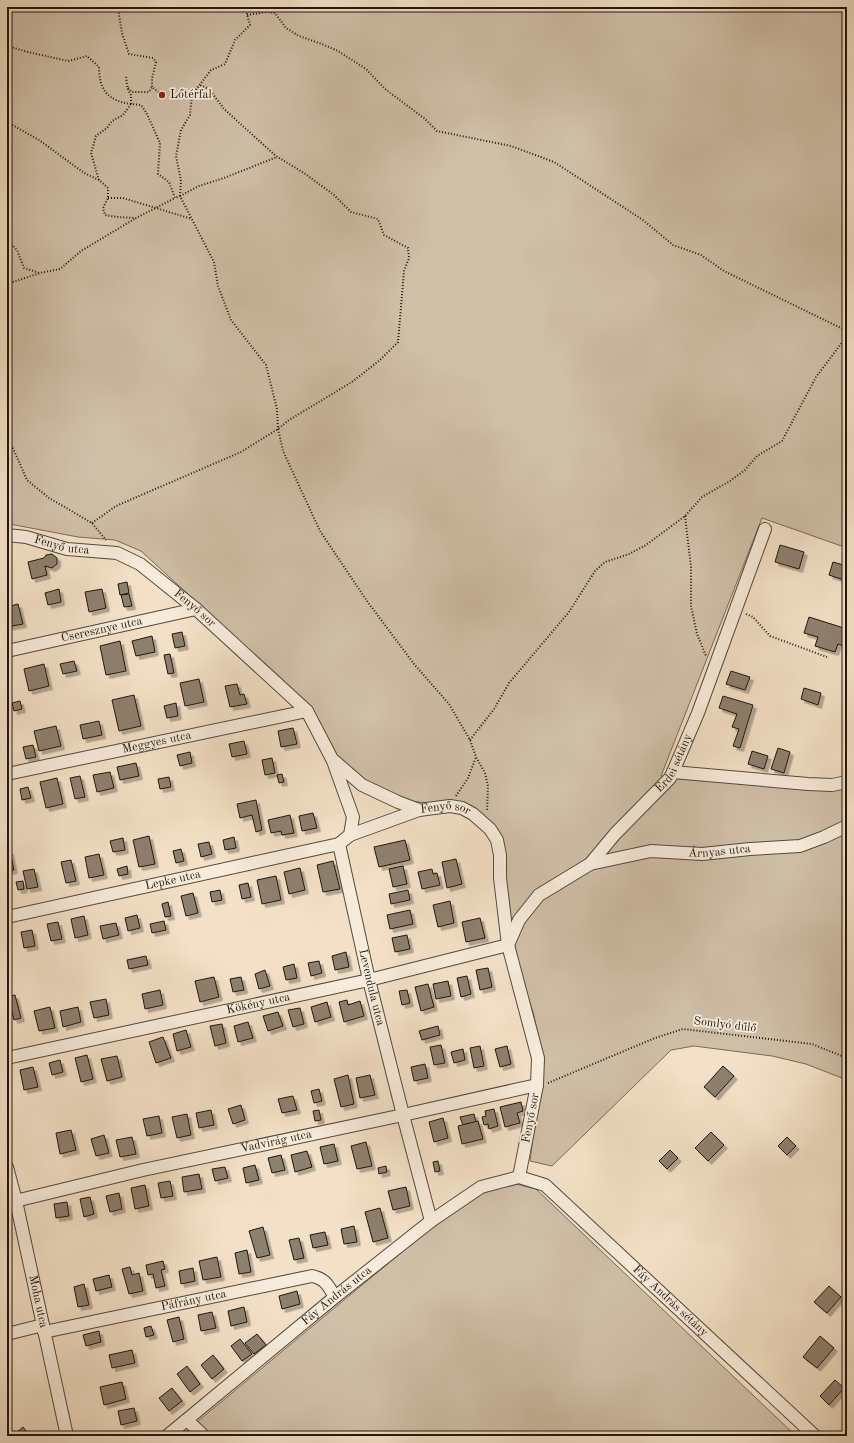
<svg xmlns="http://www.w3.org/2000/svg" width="854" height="1443" font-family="'Old Standard TT',serif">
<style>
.green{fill:#cfbfa7;stroke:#786b5a}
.building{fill:#8e806e;stroke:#20170d;filter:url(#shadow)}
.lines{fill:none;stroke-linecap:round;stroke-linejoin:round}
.minor-casing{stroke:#554a3c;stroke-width:14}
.path{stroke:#20170d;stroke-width:2;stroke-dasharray:1 2;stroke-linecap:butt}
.minor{stroke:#f7ecdb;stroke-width:12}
.poi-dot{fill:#8f2418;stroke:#f7ecdb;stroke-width:1.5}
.labels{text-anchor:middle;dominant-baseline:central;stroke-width:3.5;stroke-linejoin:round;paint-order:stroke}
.poi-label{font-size:12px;fill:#20170d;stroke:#f7ecdb;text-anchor:start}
.street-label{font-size:12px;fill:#20170d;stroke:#f7ecdb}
</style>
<defs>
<filter id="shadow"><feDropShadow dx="3.5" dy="3.5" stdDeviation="0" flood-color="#0004"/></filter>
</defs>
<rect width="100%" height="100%" fill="#f3e1c7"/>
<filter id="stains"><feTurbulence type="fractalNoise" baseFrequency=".005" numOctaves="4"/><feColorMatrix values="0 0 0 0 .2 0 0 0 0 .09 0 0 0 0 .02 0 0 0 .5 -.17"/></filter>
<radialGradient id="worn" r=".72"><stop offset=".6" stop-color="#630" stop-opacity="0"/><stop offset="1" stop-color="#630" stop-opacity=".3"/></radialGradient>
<g class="green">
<polygon points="7,7 847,7 847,548 762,518 661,776 670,778 832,791 847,788 847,1080 806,1064 772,1056 694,1046 671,1050 552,1166 530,1161 543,1056 533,1012 505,926 494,841 476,816 450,806 395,799 370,784 339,759 324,731 300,697 141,551 115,540 78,537 15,525 7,524"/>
<polygon points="516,1184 536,1189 796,1436 180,1436 425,1233 480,1191"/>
</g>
<g class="building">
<polygon points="780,545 804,552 799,569 775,562"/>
<polygon points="52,554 57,558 57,564 52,568 45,566 47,575 32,579 28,562 44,558 46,555"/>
<polygon points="833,562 847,566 844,580 829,575"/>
<polygon points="127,582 129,593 120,595 118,584"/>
<polygon points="59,589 61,602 48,605 45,593"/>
<polygon points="102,589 106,608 89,612 85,592"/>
<polygon points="129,594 132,606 124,607 121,595"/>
<polygon points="18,604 23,624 7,627 7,607"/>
<polygon points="809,617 847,629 847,647 838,644 835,652 815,646 818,637 804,633"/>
<polygon points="182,632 185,646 175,648 172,634"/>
<polygon points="152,636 155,652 136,656 132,641"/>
<polygon points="120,641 126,671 106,675 100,646"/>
<polygon points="170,654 174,673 168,674 164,655"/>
<polygon points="74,661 77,671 63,674 60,664"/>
<polygon points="44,664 49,686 29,691 24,669"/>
<polygon points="731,671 750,677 745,690 726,684"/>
<polygon points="199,679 204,702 185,706 180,683"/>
<polygon points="237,684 240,695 244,694 247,704 230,707 225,686"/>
<polygon points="804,688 821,693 818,705 801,699"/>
<polygon points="134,695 141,726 119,731 112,700"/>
<polygon points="723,696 753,705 740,748 733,746 739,729 732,727 737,714 719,708"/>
<polygon points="20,701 22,709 14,711 12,703"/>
<polygon points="176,703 178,716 167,718 164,706"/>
<polygon points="99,721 102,735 83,739 80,725"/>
<polygon points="56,726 61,746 39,751 34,731"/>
<polygon points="293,728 297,744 281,747 278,731"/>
<polygon points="244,741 247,754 232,757 229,744"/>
<polygon points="33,745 36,757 26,759 23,747"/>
<polygon points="778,748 790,752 784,773 771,769"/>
<polygon points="752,751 768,756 764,769 748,764"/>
<polygon points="190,752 192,763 180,766 177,755"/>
<polygon points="272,758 275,773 265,775 262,760"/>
<polygon points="136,763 139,776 120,780 117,767"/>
<polygon points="110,772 114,788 97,792 93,775"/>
<polygon points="282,774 284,782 279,783 277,775"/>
<polygon points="80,776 85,797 75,799 70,778"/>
<polygon points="169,777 171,787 160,789 158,779"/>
<polygon points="57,778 63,804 46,808 40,782"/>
<polygon points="28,787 31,798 22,800 20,789"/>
<polygon points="256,800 262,830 256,832 252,815 240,818 237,804"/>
<polygon points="313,813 317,828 302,831 299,816"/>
<polygon points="290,815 294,833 282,835 281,831 271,833 268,820"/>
<polygon points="149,836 155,864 139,867 133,840"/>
<polygon points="234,837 236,848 225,850 223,840"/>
<polygon points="123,838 125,850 113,852 110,841"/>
<polygon points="405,840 410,860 379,867 374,847"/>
<polygon points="209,842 212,854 201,857 198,844"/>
<polygon points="181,849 184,861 176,863 173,851"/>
<polygon points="7,851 10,851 14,870 7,871"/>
<polygon points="99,854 104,875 89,878 85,857"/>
<polygon points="456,859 462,884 447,888 442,862"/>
<polygon points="71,860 76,881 66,883 61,862"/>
<polygon points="333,861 340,889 323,892 317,865"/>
<polygon points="127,866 128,874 119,876 117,869"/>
<polygon points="403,866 407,884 393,887 389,869"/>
<polygon points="300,868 305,890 289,894 284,872"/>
<polygon points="34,869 38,887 27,889 23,871"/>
<polygon points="432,869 433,874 437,873 440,885 422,889 418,872"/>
<polygon points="276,876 281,900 262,904 257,880"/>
<polygon points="23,881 24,889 18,890 16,882"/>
<polygon points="248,883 251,897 242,899 239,885"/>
<polygon points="220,890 222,900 212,902 210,892"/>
<polygon points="408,890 410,900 391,904 389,894"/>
<polygon points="193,893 198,913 186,916 181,896"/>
<polygon points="450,901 454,923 438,927 433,905"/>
<polygon points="168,902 171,916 165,917 162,904"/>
<polygon points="410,910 413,924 390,929 387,915"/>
<polygon points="137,915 140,928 128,931 125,918"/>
<polygon points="84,916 88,935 75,938 71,919"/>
<polygon points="480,918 485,938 466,942 462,922"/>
<polygon points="164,921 166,930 152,933 150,924"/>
<polygon points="58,922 62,939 51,941 47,924"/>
<polygon points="116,923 119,935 103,939 100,926"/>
<polygon points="32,930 35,946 24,948 21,932"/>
<polygon points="407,935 410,949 395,952 392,938"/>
<polygon points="346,952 349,967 335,970 332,956"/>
<polygon points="146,956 148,965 129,969 127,960"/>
<polygon points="319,961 322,973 311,976 308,963"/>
<polygon points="294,964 297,978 286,980 283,967"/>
<polygon points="488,968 492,987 480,990 476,970"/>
<polygon points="265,970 270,986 259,989 255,974"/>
<polygon points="467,976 471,994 461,997 457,978"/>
<polygon points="214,977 219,997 200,1002 195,981"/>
<polygon points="241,977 244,990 233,992 230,979"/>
<polygon points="448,981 451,996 436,999 433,984"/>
<polygon points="428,984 434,1007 421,1011 415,987"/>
<polygon points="160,990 163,1005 145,1009 142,994"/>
<polygon points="407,990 410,1003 402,1005 399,991"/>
<polygon points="15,995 21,1018 14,1020 11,1008 7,1009 7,997"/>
<polygon points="106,999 109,1015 94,1018 90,1002"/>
<polygon points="347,1000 348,1005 360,1001 364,1016 344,1022 339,1002"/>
<polygon points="327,1002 331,1017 315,1022 311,1007"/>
<polygon points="50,1007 55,1028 39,1031 34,1011"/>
<polygon points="78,1007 81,1022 63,1027 60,1011"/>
<polygon points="300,1008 304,1024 293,1027 288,1010"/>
<polygon points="278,1012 283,1026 268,1031 263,1016"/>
<polygon points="248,1022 253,1038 238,1042 234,1026"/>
<polygon points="222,1024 226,1043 215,1046 210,1026"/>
<polygon points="438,1026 440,1035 422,1040 419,1031"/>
<polygon points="186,1030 191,1047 177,1051 173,1034"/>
<polygon points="163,1037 171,1058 156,1063 149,1042"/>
<polygon points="441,1045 445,1063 434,1065 430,1047"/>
<polygon points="480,1046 484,1066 474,1068 470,1048"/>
<polygon points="507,1046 511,1064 500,1067 495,1049"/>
<polygon points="463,1049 465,1060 454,1063 451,1052"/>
<polygon points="87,1055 93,1079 81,1082 75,1058"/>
<polygon points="117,1056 122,1077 107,1081 101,1059"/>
<polygon points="60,1060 63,1072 52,1075 49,1063"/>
<polygon points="425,1064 428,1078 414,1081 411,1067"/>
<polygon points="723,1066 734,1076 715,1097 704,1087"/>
<polygon points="33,1067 38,1087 24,1090 20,1070"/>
<polygon points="348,1075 354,1104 341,1107 334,1079"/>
<polygon points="370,1075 375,1095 360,1098 356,1078"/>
<polygon points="319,1089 322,1101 314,1103 311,1091"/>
<polygon points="293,1096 297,1110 282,1113 278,1099"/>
<polygon points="521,1102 523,1111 517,1113 520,1123 505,1127 500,1107"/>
<polygon points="241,1105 245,1120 233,1124 228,1109"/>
<polygon points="494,1109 498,1126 489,1129 488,1124 484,1125 482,1117 486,1116 485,1111"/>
<polygon points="211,1110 214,1125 199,1128 196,1113"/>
<polygon points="319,1110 321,1120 315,1121 313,1111"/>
<polygon points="187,1114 191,1135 177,1138 172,1117"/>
<polygon points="474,1114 476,1122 463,1125 460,1117"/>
<polygon points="159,1116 162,1133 147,1136 143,1119"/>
<polygon points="443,1118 448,1138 434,1142 429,1122"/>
<polygon points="478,1121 483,1139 462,1144 458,1126"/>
<polygon points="71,1130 76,1150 60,1154 56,1133"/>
<polygon points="711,1132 724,1145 708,1161 695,1148"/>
<polygon points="104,1135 109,1153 96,1156 91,1139"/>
<polygon points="132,1137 136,1154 120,1157 116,1140"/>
<polygon points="787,1137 796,1146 787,1155 778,1146"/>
<polygon points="366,1142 372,1166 357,1169 351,1146"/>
<polygon points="334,1144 338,1161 324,1164 320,1147"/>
<polygon points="670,1150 678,1158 667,1169 659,1161"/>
<polygon points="307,1151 312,1167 295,1172 291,1155"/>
<polygon points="281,1155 285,1170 272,1173 268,1158"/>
<polygon points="438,1161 440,1171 435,1172 433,1162"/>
<polygon points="255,1165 259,1180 246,1183 243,1168"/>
<polygon points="386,1166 387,1172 379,1174 378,1168"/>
<polygon points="225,1167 228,1178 215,1181 212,1169"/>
<polygon points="199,1174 202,1189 184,1192 182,1177"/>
<polygon points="170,1181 173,1196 161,1198 158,1183"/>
<polygon points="145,1185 149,1206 135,1209 131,1188"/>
<polygon points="406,1187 410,1206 393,1210 388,1191"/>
<polygon points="119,1193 122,1209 110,1212 106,1196"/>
<polygon points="90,1197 94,1214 84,1217 80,1199"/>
<polygon points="67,1202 69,1216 56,1218 54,1204"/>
<polygon points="380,1208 388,1238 373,1242 365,1212"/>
<polygon points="354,1226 357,1242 344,1244 341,1229"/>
<polygon points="263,1227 270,1255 257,1258 249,1231"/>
<polygon points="325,1232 328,1245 313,1248 310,1235"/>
<polygon points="299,1238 304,1258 294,1260 289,1240"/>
<polygon points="247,1250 251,1272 239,1274 235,1253"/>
<polygon points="217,1257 221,1277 203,1280 199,1261"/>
<polygon points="163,1261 165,1269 161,1270 165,1286 156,1288 153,1274 148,1275 146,1265"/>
<polygon points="130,1267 132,1275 139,1273 143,1291 129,1294 122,1269"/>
<polygon points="193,1268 195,1281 181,1284 179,1271"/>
<polygon points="109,1275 112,1287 96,1291 93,1279"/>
<polygon points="84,1284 89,1305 78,1307 74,1287"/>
<polygon points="829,1286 841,1297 827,1313 814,1302"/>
<polygon points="297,1291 300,1304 282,1309 279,1296"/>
<polygon points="244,1307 247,1322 231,1326 228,1311"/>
<polygon points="212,1312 216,1328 201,1331 198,1315"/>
<polygon points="179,1317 184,1339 173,1342 167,1320"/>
<polygon points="151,1326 154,1335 146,1337 144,1328"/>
<polygon points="99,1331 101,1342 86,1346 83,1335"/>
<polygon points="257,1334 266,1345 254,1354 245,1343"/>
<polygon points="820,1336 834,1348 817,1368 803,1357"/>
<polygon points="240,1339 252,1354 242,1361 231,1346"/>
<polygon points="132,1350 135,1363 112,1368 109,1355"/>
<polygon points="213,1355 224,1369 212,1379 201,1365"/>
<polygon points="187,1366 200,1384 190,1392 177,1374"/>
<polygon points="835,1380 844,1388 829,1405 820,1396"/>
<polygon points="122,1382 126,1399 104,1405 100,1387"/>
<polygon points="172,1388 182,1401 169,1411 159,1398"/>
<polygon points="134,1408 137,1421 121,1425 118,1411"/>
<polygon points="23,1427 30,1436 18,1436 16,1433"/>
</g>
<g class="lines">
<defs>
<g id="minor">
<path id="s1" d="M7,535l19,2 41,12 50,4 23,11 56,45 111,102 25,48 30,26 36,17 21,8 31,-4 12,2 11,6 17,15 7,11 3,15v23l8,67 30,113 -1,27 -18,92"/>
<path id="s2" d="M7,651l189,-42"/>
<path id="s3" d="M333,761l20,56 -3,18 -11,9 30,136 34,135 28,106"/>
<polyline points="673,772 808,784 832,785 847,782"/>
<path id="s4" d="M7,774l300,-63"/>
<polyline points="350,835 419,810"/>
<path id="s5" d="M590,864l61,-13 51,3 48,-5 50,-3 24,-9 23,-11"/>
<path id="s6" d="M7,917l332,-73"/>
<path id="s7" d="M7,1058l362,-78 139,-35 11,-25 20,-25 51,-31 25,-30 55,-56 3,-6 25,-59 67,-184"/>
<path id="s8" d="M7,1167l9,34 51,235"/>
<path id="s9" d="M519,1177l26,8 270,251"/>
<path id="s10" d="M7,1203l136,-33 260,-55 134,-30"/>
<path id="s11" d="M44,1332l268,-56c14,3 16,10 23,21"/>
<polyline points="7,1334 43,1325"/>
<polyline points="187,1420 204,1436"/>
<path id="s12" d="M167,1436l168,-139 96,-76 50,-34 38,-10"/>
</g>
</defs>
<use href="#minor" class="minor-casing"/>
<g class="path">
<polyline points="119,7 118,9 122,33 129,54 153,58 156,62 152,79 152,87 162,95"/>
<polyline points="247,15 267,12 275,13 286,28 299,36 322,44 338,51 366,69 385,89 425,119 437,131 511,146 554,162 643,220 673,245 701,255 724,271 847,331"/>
<path d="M7,46l21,6 40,9 19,-5 12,11c0,23 9,34 32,37"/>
<path d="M126,77c1,6 1,13 5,18v9l10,1 5,7 14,31 -2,31 11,8 6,16 5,-2 34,66 4,24 13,34 35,45 11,44 1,20 5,22 37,80 47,70 47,63 35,40 21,36 6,17 9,16 3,13 -1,25"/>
<polyline points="128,88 132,92 149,92 152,87"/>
<polyline points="7,122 39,140 76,167 86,174 99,180 108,188 108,198 103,208 105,215 117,217 136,218 175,198"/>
<polyline points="99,180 91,153 96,136 107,128 112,121 123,115 131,104"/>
<polyline points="180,196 181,181 176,156 181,130 190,115 192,95 211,70 225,64 235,40 250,25 245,7"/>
<polyline points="180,196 199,186 224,178 277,157"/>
<polyline points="108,198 123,198 192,219"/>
<polyline points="7,240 17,250 24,268 40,273"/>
<polyline points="7,284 40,273 60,269 81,251 136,218"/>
<polyline points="7,441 12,446 27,480 49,498 92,523 106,540"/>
<polyline points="685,516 691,567 691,606 697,634 706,656"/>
<polyline points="92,523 116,506 241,452 278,429 289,420 352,382 380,360 398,342 404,271 409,258 408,248 384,235 378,219 351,212 334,195 304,173 276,156 224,109 209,89 200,85"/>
<polyline points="746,614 753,617 770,636 827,657"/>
<polyline points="470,740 494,709 509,683 569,612 595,571 605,562 629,554 646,545 685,516 702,497 730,481 745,470 757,456 782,441 816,377 847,336"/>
<polyline points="456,796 468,778 476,757"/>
<polyline points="548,1083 655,1038 683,1029 812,1044 847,1058"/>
</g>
<use href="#minor" class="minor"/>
</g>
<circle class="poi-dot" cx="162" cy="95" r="4"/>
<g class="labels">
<g class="poi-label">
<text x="170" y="95">Lőtérfal</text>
</g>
<g class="street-label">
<text stroke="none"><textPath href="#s1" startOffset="56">Fenyő utca</textPath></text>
<text stroke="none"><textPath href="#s1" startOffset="208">Fenyő sor</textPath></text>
<text stroke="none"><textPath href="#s2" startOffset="97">Cseresznye utca</textPath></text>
<text stroke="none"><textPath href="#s4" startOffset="153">Meggyes utca</textPath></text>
<text stroke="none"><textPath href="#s7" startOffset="765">Erdei sétány</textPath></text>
<text stroke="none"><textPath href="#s1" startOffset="543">Fenyő sor</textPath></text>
<text stroke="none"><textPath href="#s5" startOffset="131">Árnyas utca</textPath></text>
<text stroke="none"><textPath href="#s6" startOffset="170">Lepke utca</textPath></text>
<text stroke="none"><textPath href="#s3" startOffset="239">Levendula utca</textPath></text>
<text stroke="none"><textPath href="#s7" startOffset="257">Kökény utca</textPath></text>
<text transform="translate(725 1025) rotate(7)">Somlyó dűlő</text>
<text transform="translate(531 1118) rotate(-79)">Fenyő sor</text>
<text stroke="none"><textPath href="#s10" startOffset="276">Vadvirág utca</textPath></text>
<text stroke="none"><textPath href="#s12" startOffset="220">Fáy András utca</textPath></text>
<text stroke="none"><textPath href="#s8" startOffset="138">Moha utca</textPath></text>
<text stroke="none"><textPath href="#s11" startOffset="153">Páfrány utca</textPath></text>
<text stroke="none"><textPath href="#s9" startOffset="198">Fáy András sétány</textPath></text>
</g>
</g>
<rect width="854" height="1443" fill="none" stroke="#f3e1c7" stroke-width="24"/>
<rect x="8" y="8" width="838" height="1427" fill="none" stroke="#20170d" stroke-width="2"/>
<rect x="12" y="12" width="830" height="1419" fill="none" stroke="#20170d"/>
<rect width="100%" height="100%" filter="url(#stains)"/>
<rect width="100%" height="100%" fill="url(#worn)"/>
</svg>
